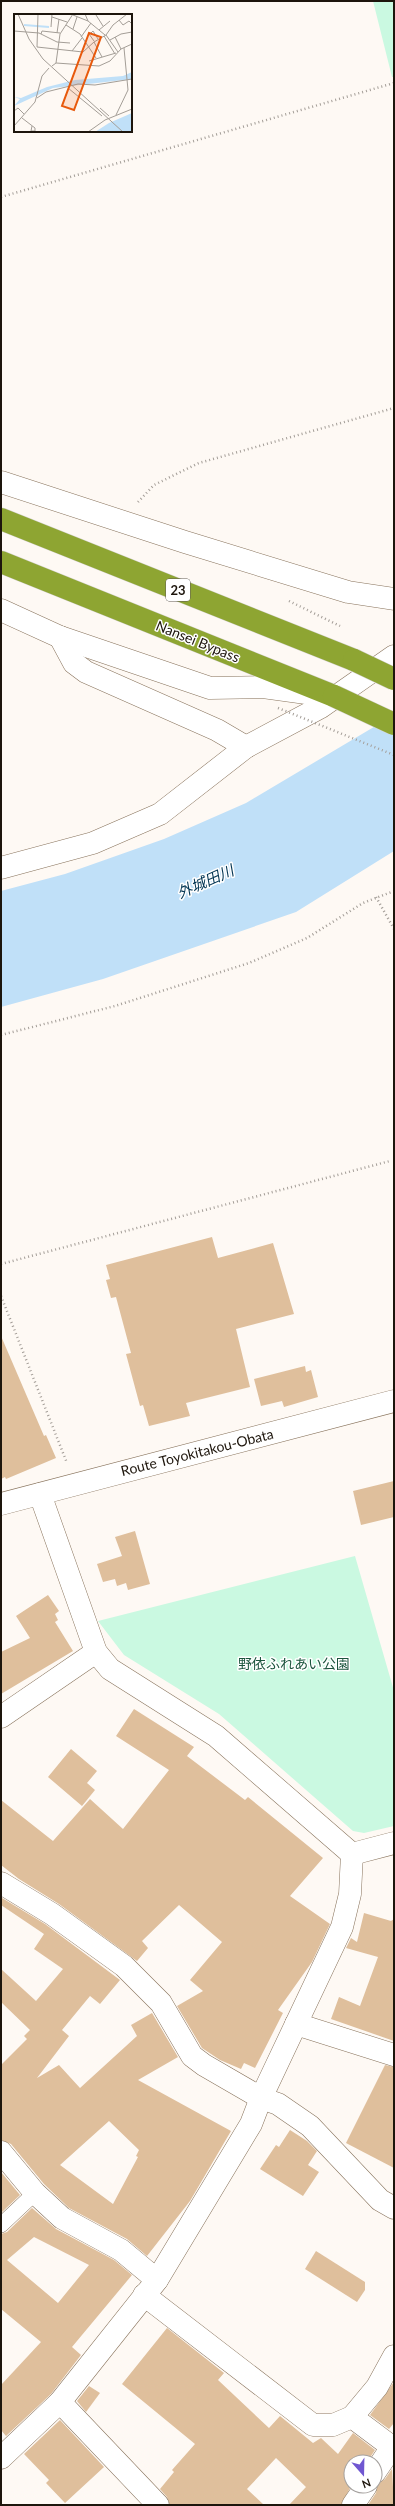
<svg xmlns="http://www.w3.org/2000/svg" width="395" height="2506" font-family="Lato,'Noto Sans JP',sans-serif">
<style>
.green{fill:#caf9e1}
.water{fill:#c0e0f8}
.building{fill:#dfbf9c;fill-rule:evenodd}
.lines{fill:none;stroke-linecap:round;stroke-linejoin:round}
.lane-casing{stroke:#88735c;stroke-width:16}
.street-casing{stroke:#88735c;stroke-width:23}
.secondary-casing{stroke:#88735c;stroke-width:23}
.highway-casing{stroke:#d6d5d3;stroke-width:23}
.path{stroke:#a39d97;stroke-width:2.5;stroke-dasharray:1 3;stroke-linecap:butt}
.lane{stroke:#fff;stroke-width:15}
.street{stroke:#fff;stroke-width:22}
.secondary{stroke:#fff;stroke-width:22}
.highway{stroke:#8ea532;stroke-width:22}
.highway-bridge-casing{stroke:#d6d5d3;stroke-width:23;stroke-linecap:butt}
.path-bridge{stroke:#a39d97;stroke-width:2.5;stroke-dasharray:1 3;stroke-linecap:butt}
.highway-bridge{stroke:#8ea532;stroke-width:22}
.labels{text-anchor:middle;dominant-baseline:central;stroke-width:3;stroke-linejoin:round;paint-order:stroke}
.shield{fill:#fff;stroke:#615b55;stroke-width:1}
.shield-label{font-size:13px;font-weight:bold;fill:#1d150c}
.street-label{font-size:14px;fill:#1d150c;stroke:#fff}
.park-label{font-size:14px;fill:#1c553e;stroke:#fff}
.water-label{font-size:15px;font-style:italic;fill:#023553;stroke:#fff}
.inset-river{fill:none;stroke:#c0e0f8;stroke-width:2}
.inset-road{fill:none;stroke:#a49e97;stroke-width:1}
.view{fill:#e8590c;fill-opacity:0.15;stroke:#e8590c;stroke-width:2}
.inset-edge{fill:none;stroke:#1d150c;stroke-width:2}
</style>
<rect width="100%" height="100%" fill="#fef9f4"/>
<g class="green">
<polygon points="373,1 394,1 394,77 392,77"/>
<polygon points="355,1556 394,1691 394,1826 364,1833 353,1831 219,1714 124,1655 98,1621"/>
</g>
<polygon class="water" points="394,715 394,851 296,912 103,979 1,1007 1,891 65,874 164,839 246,803"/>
<g class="building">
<polygon points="212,1237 218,1258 273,1243 294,1314 236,1329 250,1387 186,1403 190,1416 149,1426 143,1405 140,1406 126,1354 131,1353 116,1297 111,1298 106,1280 110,1279 106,1265"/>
<polygon points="1,1336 44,1436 46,1435 56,1458 6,1479 5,1477 1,1479"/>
<polygon points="305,1366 306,1372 311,1370 318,1397 284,1407 282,1401 261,1406 254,1379"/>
<polygon points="394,1481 394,1517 361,1525 353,1491"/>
<polygon points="135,1531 150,1584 128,1590 126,1583 117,1586 115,1579 103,1582 97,1564 122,1556 115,1537"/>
<polygon points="48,1595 59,1611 55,1614 58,1620 55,1622 73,1651 1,1694 1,1652 30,1638 16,1616"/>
<polygon points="134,1709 194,1747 187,1756 245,1800 248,1797 323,1858 290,1896 330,1924 312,1962 278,2010 283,2013 255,2068 244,2063 241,2069 220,2060 202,2048 177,2006 203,1991 190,1980 222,1942 179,1905 142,1941 148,1948 137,1961 59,1904 19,1879 1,1865 1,1800 53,1841 90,1799 123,1829 169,1770 116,1736"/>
<polygon points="71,1749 97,1771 87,1783 95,1790 82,1806 48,1777"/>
<path d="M2,1898l43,26 75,56 -20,24 -10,-8 -28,34 7,6 -32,42 22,-13 21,23 57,-52 -6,-11 21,-12 26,44 -40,23 93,51 -41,70 -43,55 -20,-17 -58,-31 -25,-24 -33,-40 -10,-4v-75l26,-26 -3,-3 6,-6 -29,-28v-33l35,32 27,-32 -29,-20 10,-15 -43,-29zM109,2121l30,29 -3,6 2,1 -25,47 -53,-39z"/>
<polygon points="364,1913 391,1921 394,1919 394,2041 331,2019 339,1997 360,2006 378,1957 346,1948 351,1938 357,1942"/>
<polygon points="385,2065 394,2067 394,2168 346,2143"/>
<polygon points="290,2130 307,2141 317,2151 308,2165 319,2172 303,2196 260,2169 276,2145 279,2147"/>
<polygon points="1,2172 20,2195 1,2213"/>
<path d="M32,2208l24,21 58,31 18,15 -60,72 9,8 -30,39 -45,42 -5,-6v-45l40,-43 -40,-33v-75l6,-2zM34,2237l55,28 -31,38 -51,-43z"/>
<polygon points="316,2251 365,2282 365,2290 357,2302 305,2269"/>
<polygon points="167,2328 224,2373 218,2380 269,2428 280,2416 313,2443 321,2438 338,2454 353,2433 375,2450 367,2462 351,2462 351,2486 341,2505 289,2505 306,2487 276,2458 247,2489 264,2505 170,2505 167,2497 160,2489 174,2472 172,2470 195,2444 122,2384"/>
<polygon points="394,2382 394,2423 389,2429 370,2415"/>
<polygon points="89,2386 100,2393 86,2412 77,2401"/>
<polygon points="60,2420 104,2467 65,2503 46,2483 49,2480 24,2454"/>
<polygon points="392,2469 394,2505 368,2505 376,2493 378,2484 385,2479"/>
</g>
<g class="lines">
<defs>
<polyline id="lane" points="1,2225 35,2193"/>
<g id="street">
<polyline points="1,482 185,542 348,592 394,599"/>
<polyline points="1,610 60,637 210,688 263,687 321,695"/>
<polyline points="60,637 74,663 86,672 217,730 246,747"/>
<polyline points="1,868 93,843 160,814 246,747 321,707 394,656"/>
<polyline points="40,1494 96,1652 110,1669 216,1736 352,1854"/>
<polyline points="1,1717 96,1652"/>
<polyline points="352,1854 394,1843"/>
<polyline points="1,1883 52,1914 124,1966 161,2003 192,2056 204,2065 261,2098 278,2104 310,2126 380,2200 394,2208"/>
<polyline points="296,2024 394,2055"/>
<polyline points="1,2152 35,2193 62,2218 121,2250 157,2280"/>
<polyline points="144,2295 313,2425 333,2425 352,2417 392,2447 375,2472"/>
<polyline points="60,2402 158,2505"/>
<polyline points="352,2417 377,2387 394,2356"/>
<polyline points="1,2458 60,2402 157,2280 251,2124 261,2098 342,1927 350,1894 352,1854"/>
<polyline points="353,2505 366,2486"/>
</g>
<polyline id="secondary" points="1,1504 394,1401"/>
<g id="highway">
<polyline points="1,519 354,660"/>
<polyline points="1,562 334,696"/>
</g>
</defs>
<use href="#lane" class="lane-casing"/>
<use href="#street" class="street-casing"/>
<use href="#secondary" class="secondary-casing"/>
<use href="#highway" class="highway-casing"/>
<g class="path">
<polyline points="1,197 394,83"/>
<polyline points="138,502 154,485 199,463 394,408"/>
<polyline points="289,601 340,626"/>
<polyline points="376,897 394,929"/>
<polyline points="1,1035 115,1006 249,963 307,938 363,903 394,891"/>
<polyline points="1,1264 390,1161"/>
<polyline points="1,1296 67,1463"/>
</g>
<use href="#lane" class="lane"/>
<use href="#street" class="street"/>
<use href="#secondary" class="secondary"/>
<use href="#highway" class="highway"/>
<defs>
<g id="highway-bridge">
<polyline points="354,660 394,679"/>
<polyline points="334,696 394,724"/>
</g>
</defs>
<use href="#highway-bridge" class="highway-bridge-casing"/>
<polyline class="path-bridge" points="278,708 394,755"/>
<use href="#highway-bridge" class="highway-bridge"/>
</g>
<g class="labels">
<rect class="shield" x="166" y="579" width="24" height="22" rx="3"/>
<g class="shield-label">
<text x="178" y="590">23</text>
</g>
<g class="street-label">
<text transform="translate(198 641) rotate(22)">Nansei Bypass</text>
<text transform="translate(197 1452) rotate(-14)">Route Toyokitakou-Obata</text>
</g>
<g class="park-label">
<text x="294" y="1663">野依ふれあい公園</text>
</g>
<g class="water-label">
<text transform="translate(205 881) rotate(-24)">外城田川</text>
</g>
</g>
<g transform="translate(14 14)">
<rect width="118" height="118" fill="#fef9f4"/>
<path d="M118,58v7l-79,9 -39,18 6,-7 -6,-2 7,1 26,-11 28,-7 48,-4zM118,99v19h-37l14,-9z" fill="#c0e0f8"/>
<path class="inset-river" d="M10,11l25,2"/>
<path class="inset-road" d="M4,0l11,25 14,20 80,73M24,0l-1,33 46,5M71,0l3,7 17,14M59,1l15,6M82,1l7,11M38,3l15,5M105,6l4,5 6,-4 3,3M52,11l14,9 16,24M37,13l1,-13M59,15l4,-12M85,16l11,-9M0,17l25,2 18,9 13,1M43,19l2,-14M27,20l1,-3 18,2M92,21l12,17M90,22l11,18M67,23l10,-14M101,23l6,12M96,26l11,-6 11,-2M80,27l-5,-7 2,-1 2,-2 5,8M80,28l8,15M58,37l10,-13M69,38l11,-10 12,-7 7,-10 14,-11M75,47l27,-8M42,49l4,-29 13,-20M38,52l4,-3 43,3 11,-5 11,-12 11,-5M54,74l34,28M23,84l9,-6 32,-8 17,1 37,-6M86,94l9,8M0,97l4,-3 6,6M102,101l12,-25 -4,-42M8,104l13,10v3h-4l1,-5M0,112l21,-24 7,-26 7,-8M74,118l17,-12 27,-11"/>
<path class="view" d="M75,19l12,4 -27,73 -12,-4z"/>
<rect width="118" height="118" class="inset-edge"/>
</g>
<rect width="395" height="2506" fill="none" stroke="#1d150c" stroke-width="4"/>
<g transform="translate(363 2474) rotate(160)"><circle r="19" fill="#ffffff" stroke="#a5a19e"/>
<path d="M0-3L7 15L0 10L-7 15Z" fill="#7057d1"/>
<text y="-6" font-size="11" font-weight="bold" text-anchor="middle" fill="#1d150c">N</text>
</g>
</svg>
